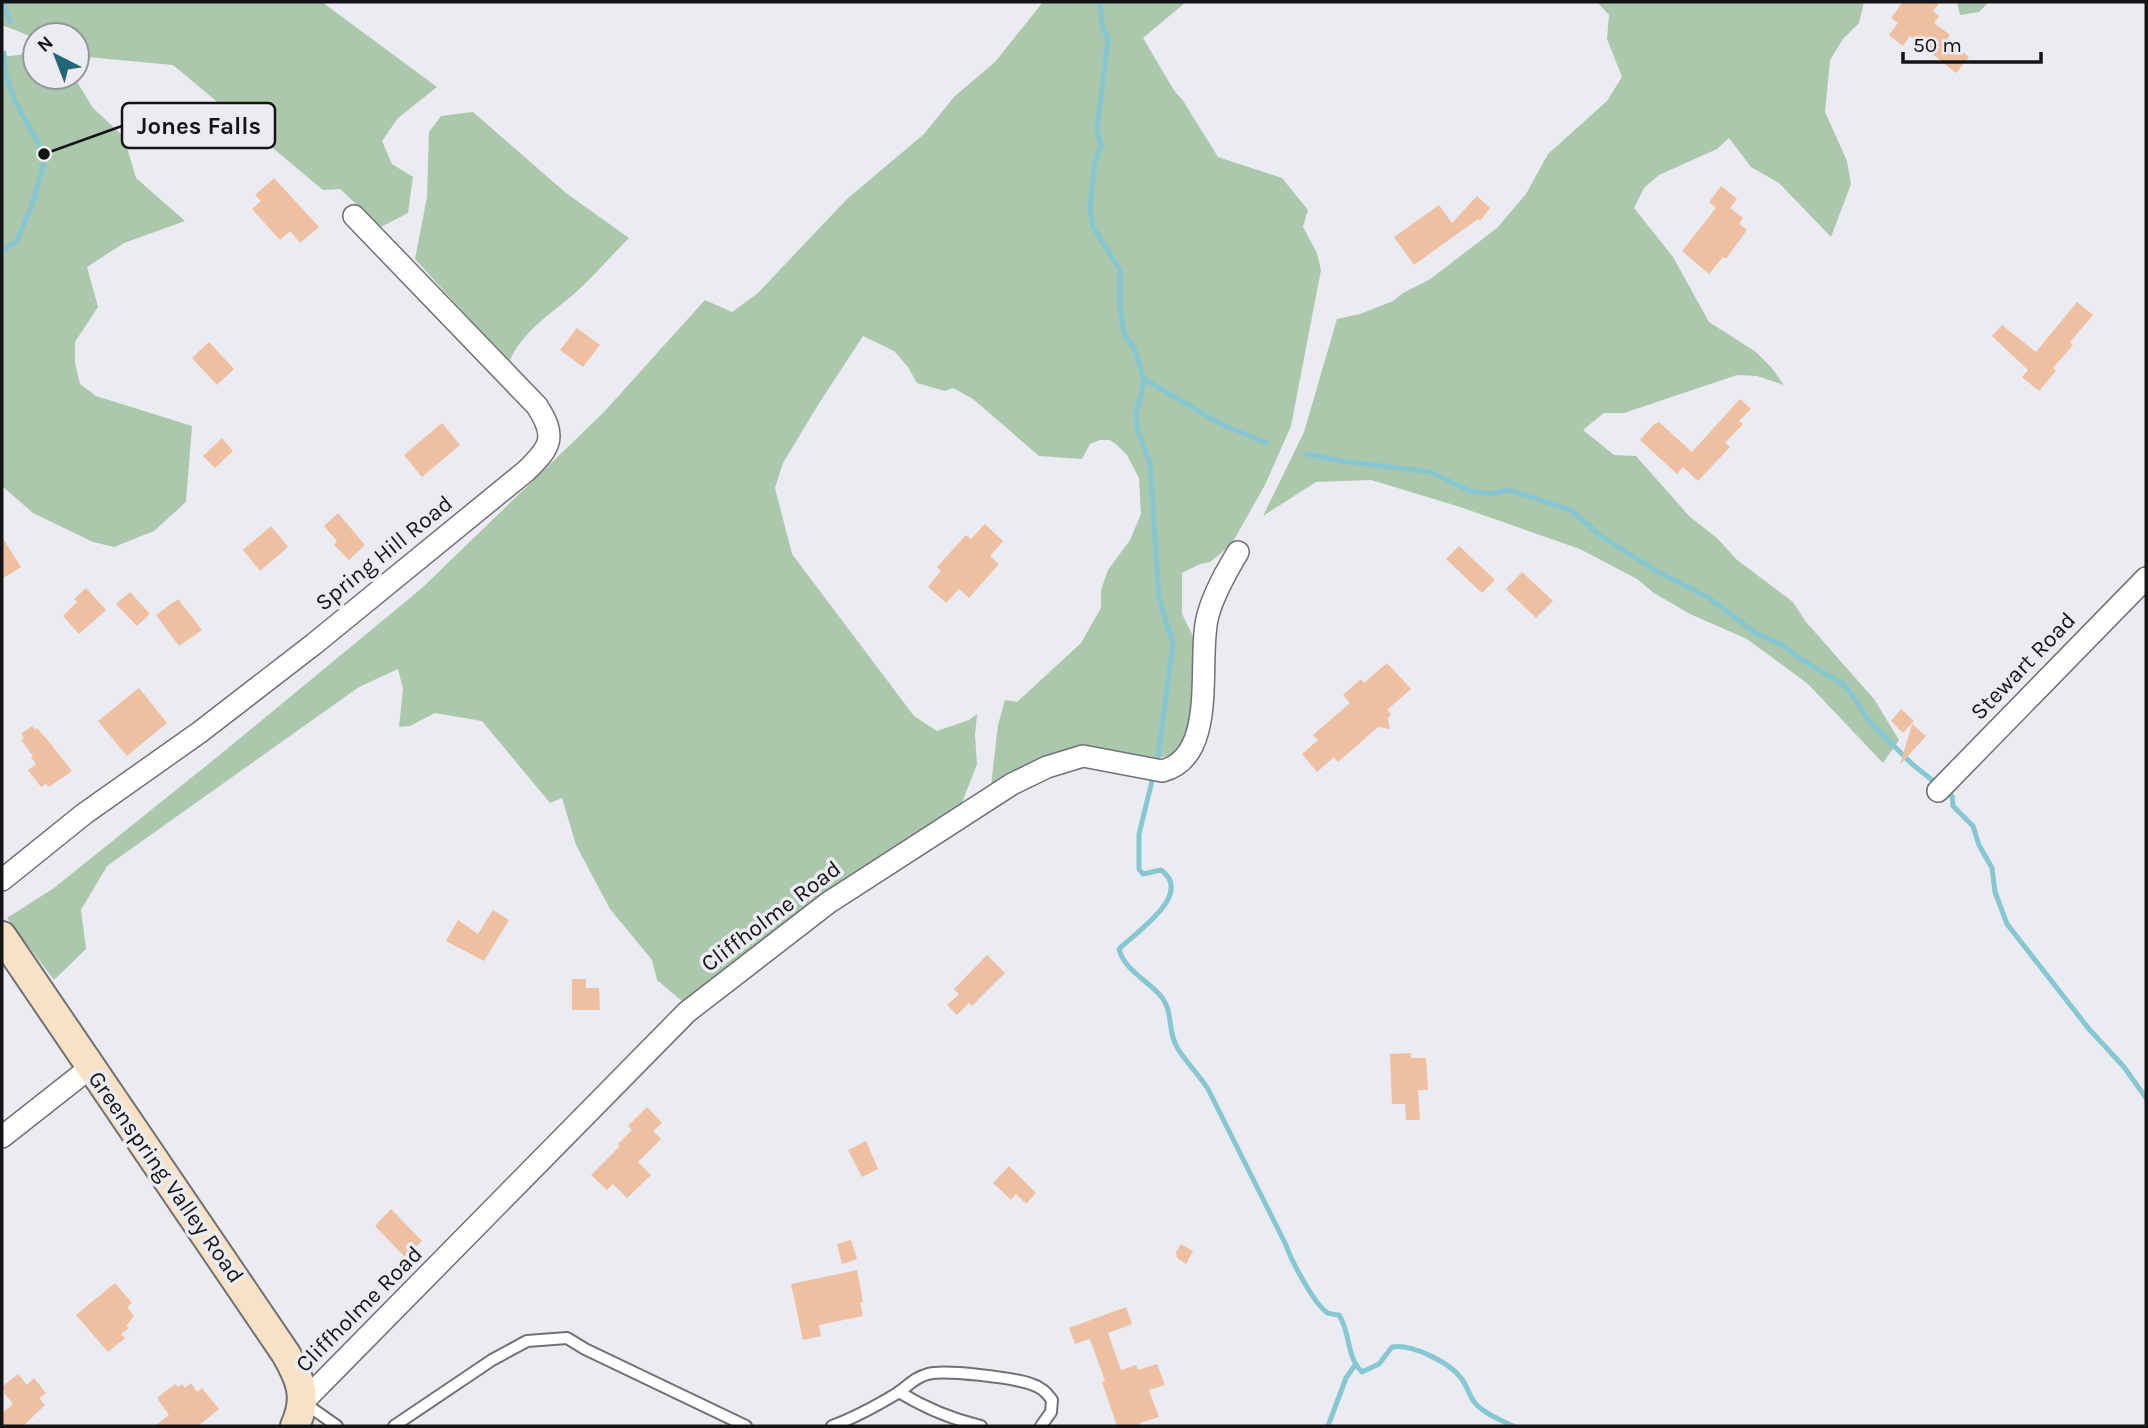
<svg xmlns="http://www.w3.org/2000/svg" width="2148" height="1428" font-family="Karla,sans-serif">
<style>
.green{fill:#abc8ac}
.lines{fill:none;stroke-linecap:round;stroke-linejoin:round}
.stream{stroke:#86c7d2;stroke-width:5}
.building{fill:#efbfa2}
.service-casing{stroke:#707175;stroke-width:14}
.minor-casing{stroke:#707175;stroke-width:24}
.secondary-casing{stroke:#707175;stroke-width:32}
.service{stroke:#fff;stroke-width:10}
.minor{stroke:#fff;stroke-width:21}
.secondary{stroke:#f8e2c6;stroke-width:28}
.labels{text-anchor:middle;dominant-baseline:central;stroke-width:7;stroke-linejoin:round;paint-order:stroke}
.street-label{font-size:23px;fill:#141416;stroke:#ebecf1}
.leader{fill:none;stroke:#141416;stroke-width:2.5}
.callout-dot{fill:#141416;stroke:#ebecf1;stroke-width:2.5}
.callout{fill:#ebecf1;stroke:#141416;stroke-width:2.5}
.callout-label{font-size:24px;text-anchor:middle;font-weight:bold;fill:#141416}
</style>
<rect width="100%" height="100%" fill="#ebecf1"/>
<g class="green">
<polygon points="2,2 322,2 437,87 398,118 382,141 392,164 413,177 408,213 381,227 340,189 323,190 173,65 87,57 77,54 77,35 35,35 35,38 2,25"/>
<polygon points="1043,2 1186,2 1143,38 1175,92 1182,99 1218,157 1282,178 1308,210 1303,227 1317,253 1321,270 1291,426 1265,485 1231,545 1210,562 1200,564 1182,573 1182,614 1193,636 1195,717 1187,742 1169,756 1145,760 1091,746 1053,756 991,786 998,725 1005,700 1017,702 1081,643 1101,608 1101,590 1108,570 1130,540 1141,514 1139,478 1127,455 1117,445 1110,440 1100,440 1090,444 1082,459 1039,456 973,399 953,388 945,391 917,383 908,367 894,351 863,336 818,405 783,463 775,488 792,554 914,716 937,731 969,720 977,714 975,735 977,764 960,808 841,881 683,1002 657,980 652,960 610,909 576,845 562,798 550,803 482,721 435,713 410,726 399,727 403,689 398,669 359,687 107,866 81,910 86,949 54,980 7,918 54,888 227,749 422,588 603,413 705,300 732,312 758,293 847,199 924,134 954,97 995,62"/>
<polygon points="1597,2 1864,2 1859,23 1843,39 1830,60 1825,112 1847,161 1851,184 1831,237 1779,183 1751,167 1729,138 1717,149 1659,175 1644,188 1634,208 1673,257 1709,322 1756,352 1771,367 1784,385 1757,376 1737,375 1624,413 1604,413 1583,430 1614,455 1636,456 1690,517 1717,538 1736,559 1793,602 1806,622 1874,699 1899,740 1883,763 1808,684 1747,639 1690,614 1654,593 1637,579 1580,549 1457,506 1371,480 1316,482 1263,516 1304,432 1337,319 1360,314 1393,301 1403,293 1429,280 1497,228 1526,194 1548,154 1607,101 1622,77 1607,39 1609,15"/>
<polygon points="1957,2 1989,2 1979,12 1960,15"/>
<polygon points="34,53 35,77 74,77 93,108 124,137 136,178 185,221 124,243 87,267 98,307 75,342 75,363 80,384 96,396 192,426 186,502 154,531 114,547 93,542 33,513 2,486 2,57"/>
<path d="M473,112l93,81 63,45c-18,18 -35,38 -54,55 -23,20 -55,40 -66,70l-94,-104 12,-62 2,-65 12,-16z"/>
</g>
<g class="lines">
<g class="stream">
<polyline points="3,2 10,21"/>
<polyline points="1100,2 1102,24 1108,40 1097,129 1101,146 1095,161 1090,209 1093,227 1120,270 1120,308 1124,334 1134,348 1144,379 1141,396 1136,412 1137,428 1150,463 1159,599 1173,644 1157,764"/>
<polyline points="2,251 16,242 31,208 43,168 44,154 15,101 6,77 4,53"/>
<polyline points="1144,379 1221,424 1266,443"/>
<polyline points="1306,454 1342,461 1431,472 1470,491 1490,494 1509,490 1572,511 1601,536 1662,574 1709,598 1756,633 1784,646 1797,657 1843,684 1853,696 1869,721 1912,764 1937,784"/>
<path d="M1154,773l-15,61v35l4,5 18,-4c34,24 -26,63 -42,79 5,20 26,30 40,45 16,17 7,36 19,55 9,14 21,26 30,40l78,156c5,15 29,61 42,68 2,1 10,2 11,2 12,18 7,42 23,57l17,-8 13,-17c20,-3 57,15 69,31 6,7 8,18 14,25 8,10 26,17 38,23"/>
<polyline points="1945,790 1952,796 1953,806 1973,826 1979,845 1992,868 1995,892 2007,924 2089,1029 2124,1067 2146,1098"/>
<polyline points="1328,1426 1346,1378 1355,1365"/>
</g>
</g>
<g class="building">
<polygon points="1903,2 1940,2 1933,11 1939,16 1934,23 1950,35 1947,39 1969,57 1956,73 1910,36 1903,46 1889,35 1898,23 1891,18"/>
<polygon points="274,178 319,227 300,243 290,231 280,240 252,209 261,201 255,195"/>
<polygon points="1721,186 1737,199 1730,208 1743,218 1739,224 1747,230 1726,259 1723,257 1709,274 1682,251 1716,208 1709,202"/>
<polygon points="1477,196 1490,208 1480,221 1478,219 1414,265 1394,237 1439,205 1452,223"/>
<polygon points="2077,302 2093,315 2070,342 2073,345 2053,368 2056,371 2039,391 2022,377 2028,370 1992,336 2002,325 2036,352"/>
<polygon points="577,328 600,345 583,367 560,350"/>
<polygon points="209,342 234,369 217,385 192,358"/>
<polygon points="1740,399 1751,409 1739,421 1743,424 1725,443 1730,447 1698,481 1683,467 1677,474 1640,440 1653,425 1659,422 1692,452"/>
<polygon points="442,423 460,445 422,477 404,455"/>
<polygon points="222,438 233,451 215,468 203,456"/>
<polygon points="338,513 365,545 349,560 334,545 337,541 324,526"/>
<polygon points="985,524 1003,541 990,556 999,564 969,598 959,589 946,603 928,587 941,571 937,567 966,535 971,539"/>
<polygon points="271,526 288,547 260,571 243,550"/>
<polygon points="2,537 21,567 2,579"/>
<polygon points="1459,546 1495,580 1482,593 1446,559"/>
<polygon points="1522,572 1553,601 1536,618 1506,589"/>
<polygon points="86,588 106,610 79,634 63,616 77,602 74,599"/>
<polygon points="130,592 150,614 137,626 116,604"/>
<polygon points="178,599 202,630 179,646 156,615"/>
<polygon points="1387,663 1411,689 1387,710 1391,714 1388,719 1390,729 1378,727 1338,762 1334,757 1317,772 1302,754 1318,740 1313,735 1350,703 1343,695 1361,679 1364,683"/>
<polygon points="139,688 167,723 127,756 98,721"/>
<polygon points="1901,709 1914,721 1903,733 1891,721"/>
<polygon points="1912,724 1926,736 1900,765"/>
<polygon points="32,726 35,730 37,728 50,743 72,771 49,787 46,784 41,787 28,770 36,764 31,758 33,756 21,740 24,738 21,734"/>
<polygon points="493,910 509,920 484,961 446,941 458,920 478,934"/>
<polygon points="987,955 1005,973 972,1006 969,1003 957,1015 947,1005 959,994 954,989"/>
<polygon points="572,979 586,979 586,988 599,988 600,1010 572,1010"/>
<polygon points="1411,1053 1411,1058 1426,1058 1428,1090 1418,1090 1420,1120 1406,1120 1405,1104 1392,1104 1390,1054"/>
<polygon points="647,1107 662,1123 653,1131 661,1139 638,1162 651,1175 627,1198 613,1184 607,1190 591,1175 620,1146 618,1144 632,1130 628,1126"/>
<polygon points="866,1141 878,1169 862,1177 848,1150"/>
<polygon points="1009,1166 1036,1193 1026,1204 1016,1194 1011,1200 993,1183"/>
<polygon points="391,1209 422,1241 405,1257 375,1226"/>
<polygon points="851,1240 857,1259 842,1264 837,1244"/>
<polygon points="1181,1244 1193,1251 1186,1264 1177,1258 1176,1252"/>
<polygon points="857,1270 863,1302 860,1303 863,1316 819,1325 821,1336 803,1340 791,1284"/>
<polygon points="115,1283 132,1303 127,1307 134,1316 126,1326 129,1328 121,1334 125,1338 108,1352 76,1315"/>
<polygon points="1126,1307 1132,1324 1108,1333 1121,1370 1136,1365 1138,1370 1157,1364 1165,1385 1149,1390 1159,1417 1140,1423 1141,1426 1117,1426 1102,1382 1105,1381 1090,1339 1075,1344 1069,1328"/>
<polygon points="18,1374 27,1385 34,1378 46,1393 39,1398 45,1405 23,1426 2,1426 2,1413 13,1404 4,1393 5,1391 2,1387"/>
<polygon points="191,1383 197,1392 202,1388 219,1409 198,1426 155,1426 169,1415 157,1398 175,1384 178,1387 182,1384 185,1388"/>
</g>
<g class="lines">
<defs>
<g id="service">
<path d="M899,1392c26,16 52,27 82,34"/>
<polyline points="303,1402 337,1426"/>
<polyline points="394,1426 492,1360 527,1341 567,1338 585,1349 746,1426"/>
<path d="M832,1426c22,-8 44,-20 64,-32 11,-7 19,-17 32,-20 16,-5 86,4 103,10 10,3 15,8 21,16l-1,12 -10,14"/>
</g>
<g id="minor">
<polyline points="1938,791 2146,578"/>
<path d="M2,880l82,-66 116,-82 114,-88 212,-173c25,-24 31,-34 11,-65l-183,-190"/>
<polyline points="2,1137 91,1067"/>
<path d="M303,1402l384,-390 141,-109 184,-119 35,-17 36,-11 79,15c58,-14 34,-114 46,-156 6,-22 18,-43 30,-63"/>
</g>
<path id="secondary" d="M2,936l284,418c15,26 22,44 9,72"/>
</defs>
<use href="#service" class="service-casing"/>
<use href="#minor" class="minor-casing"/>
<use href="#secondary" class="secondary-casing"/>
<use href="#service" class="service"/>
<use href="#minor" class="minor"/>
<use href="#secondary" class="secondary"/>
</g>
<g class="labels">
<g class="street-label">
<text transform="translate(384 553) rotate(-39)">Spring Hill Road</text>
<text transform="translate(2023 666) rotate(-46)">Stewart Road</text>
<text transform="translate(771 916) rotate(-37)">Cliffholme Road</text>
<text transform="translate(166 1177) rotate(55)">Greenspring Valley Road</text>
<text transform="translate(359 1309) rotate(-45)">Cliffholme Road</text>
</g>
</g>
<path class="leader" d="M44 154L122 126"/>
<circle class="callout-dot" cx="44" cy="154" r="7"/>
<rect class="callout" x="122" y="103" width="153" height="45" rx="7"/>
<g class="callout-label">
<text x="199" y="134">Jones Falls</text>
</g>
<rect width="2148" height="1428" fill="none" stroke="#141416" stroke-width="7"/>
<g transform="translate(56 56) rotate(318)"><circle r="33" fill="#ebecf1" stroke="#959699" stroke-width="2"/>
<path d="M0-5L12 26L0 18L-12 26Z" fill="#216577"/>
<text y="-10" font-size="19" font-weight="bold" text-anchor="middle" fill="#141416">N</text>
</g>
<path d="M1903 52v10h138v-10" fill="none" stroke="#141416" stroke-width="3.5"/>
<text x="1913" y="52" font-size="21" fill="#141416" stroke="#ebecf1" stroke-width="5" paint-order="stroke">50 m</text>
</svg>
